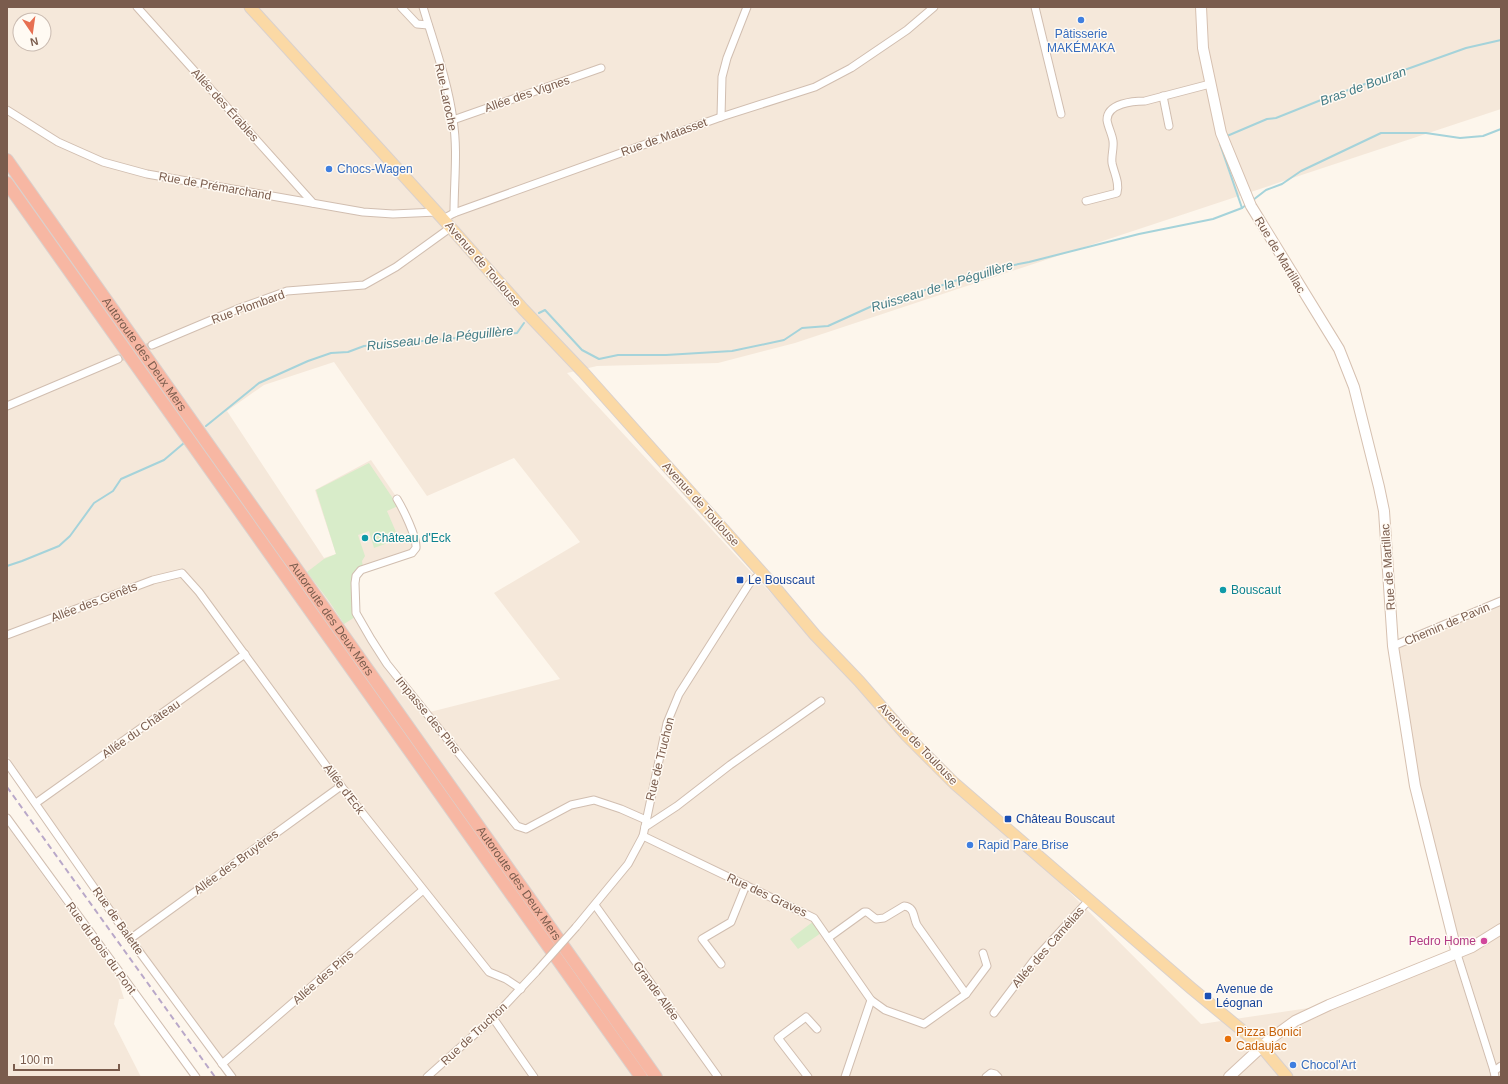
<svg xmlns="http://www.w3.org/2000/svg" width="1508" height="1084" font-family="Arial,sans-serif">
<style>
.residential{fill:#f5e8da;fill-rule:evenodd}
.green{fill:#d8ecc9}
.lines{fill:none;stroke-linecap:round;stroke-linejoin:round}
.stream{stroke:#a5d3da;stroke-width:2}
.street-tunnel{stroke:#dcd0c4;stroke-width:7;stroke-dasharray:7 3.5;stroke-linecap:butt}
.street-casing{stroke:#d1beb0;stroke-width:9}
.secondary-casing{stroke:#d6c0b0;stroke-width:12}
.primary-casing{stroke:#dad1cd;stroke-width:13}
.highway-casing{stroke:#dad1cd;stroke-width:14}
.street{stroke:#fff;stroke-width:7}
.secondary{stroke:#fff;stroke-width:10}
.primary{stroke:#fbd9a5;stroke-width:11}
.highway{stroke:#f7b7a3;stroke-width:12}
.rail{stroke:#b9a8c9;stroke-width:2;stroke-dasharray:6 4;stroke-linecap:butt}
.street-bridge-casing{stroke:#d1beb0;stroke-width:9;stroke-linecap:butt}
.street-bridge{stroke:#fff;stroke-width:7}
.shop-dot{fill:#3f7fe0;stroke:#fffaf3;stroke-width:1.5}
.culture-dot{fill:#0f9aa8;stroke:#fffaf3;stroke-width:1.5}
.transit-dot{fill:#1a4fb4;stroke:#fffaf3;stroke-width:1.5}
.hotel-dot{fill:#d1479c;stroke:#fffaf3;stroke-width:1.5}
.food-dot{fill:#e8710a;stroke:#fffaf3;stroke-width:1.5}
.labels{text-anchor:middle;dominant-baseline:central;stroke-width:3;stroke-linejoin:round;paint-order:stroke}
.shop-label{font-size:12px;fill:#366cbe;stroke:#fffaf3;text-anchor:start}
.street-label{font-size:12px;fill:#7a5c4d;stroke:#fffaf3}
.culture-label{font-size:12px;fill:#0d838f;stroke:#fffaf3;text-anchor:start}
.transit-label{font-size:12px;fill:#164399;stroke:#fffaf3;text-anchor:start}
.hotel-label{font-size:12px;fill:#b23c85;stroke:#fffaf3;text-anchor:end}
.food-label{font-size:12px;fill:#c56008;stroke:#fffaf3;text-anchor:start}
.water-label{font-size:13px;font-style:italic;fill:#437c86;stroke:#fffaf3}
</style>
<rect width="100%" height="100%" fill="#fdf6ec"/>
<g class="residential">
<path d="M7,7h1494v102l-706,234 -77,20 -121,3 -30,7 197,213 437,438 128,-19 128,-51 -31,-120 -33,-188 108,-46v477h-1275l-219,-322zM20,20h24v24h-24zM334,362l93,134 87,-38 66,84 -86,51 66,86 -130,33 -41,-49 -27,-43 -2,-10 -3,-26 2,-8 6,-6 52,-21 -13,-41 -33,-48 -56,30 21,64 -12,4 -97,-147 37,-26z"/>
<polygon points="7,826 118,979 124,999 119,999 114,1024 141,1077 7,1077"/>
</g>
<g class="green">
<polygon points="369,463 398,506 387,511 399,539 374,548 369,531 358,535 365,556 362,561 363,567 352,575 352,588 355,617 344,624 329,601 307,572 324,559 336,554 316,490"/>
<polygon points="814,921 821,933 798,949 790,939"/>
</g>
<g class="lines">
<g class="stream">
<polyline points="1227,136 1267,119 1276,118 1326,98 1466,48 1501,40"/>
<polyline points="1220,144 1242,208"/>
<polyline points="1253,200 1266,190 1282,184 1301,171 1381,133 1426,133 1460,138 1483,136 1501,129"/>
<polyline points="539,313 545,310 582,350 599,359 618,355 666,355 732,351 784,340 802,328 828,326 881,302 940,286 984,271 1029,262 1139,234 1213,219 1242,208 1246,205"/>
<polyline points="206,426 259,383 308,361 331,353 348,352 364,346 517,333 524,323"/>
<polyline points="7,566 22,561 59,546 70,536 94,503 113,491 121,479 164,460 184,443"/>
</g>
<polyline class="street-tunnel" points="118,359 152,345"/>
<defs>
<g id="street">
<polyline points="137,7 313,203"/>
<polyline points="401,7 417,24 428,25"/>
<path d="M423,7c11,37 25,75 30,113 5,30 1,62 1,93"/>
<polyline points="1035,7 1061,114"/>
<polyline points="1163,96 1169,126"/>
<polyline points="7,110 58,142 103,162 147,174 363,212 393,214 437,212"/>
<polyline points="721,117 722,77 727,58 747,7"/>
<polyline points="453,120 601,68"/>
<path d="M1086,201l31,-8c3,-10 -3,-20 -5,-30 -1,-7 2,-15 1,-22 -1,-7 -5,-14 -6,-21 0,-17 27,-19 38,-19l65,-17"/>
<polyline points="443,219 454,213 721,117 815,87 851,68 907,30 934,7"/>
<polyline points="152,345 240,308 287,291 364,285 396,267 450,228"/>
<polyline points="7,406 118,359"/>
<path d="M397,499c6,10 20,38 19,49l-4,5 -51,17 -5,6 -1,7 1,30 15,26 16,25 130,162 9,3 45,-24 23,-5 27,9 25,11"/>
<polyline points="7,635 153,580 182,573 199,592 341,786 489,972 506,979 521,989"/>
<polyline points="1393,646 1501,601"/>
<polyline points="7,763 130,939 232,1077"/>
<polyline points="36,803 245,654"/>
<polyline points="7,818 196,1077"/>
<polyline points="645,827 677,806 730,765 821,701"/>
<polyline points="643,836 814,918 871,1000 845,1077"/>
<polyline points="595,905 718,1077"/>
<polyline points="576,927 628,864 643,836 667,723 679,694 749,584 762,572"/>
<path d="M828,938l36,-26h3l9,7 8,-1 20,-12c11,1 9,11 13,19l49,69"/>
<polyline points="130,939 341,786"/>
<polyline points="1457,954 1494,1071 1495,1077"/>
<polyline points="721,964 702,939 731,922 746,885"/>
<polyline points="871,1000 885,1010 924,1024 966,994 987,966 983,953"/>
<polyline points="994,1013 1034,960 1089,900"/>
<polyline points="493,1018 534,1077"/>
<polyline points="222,1064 423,890"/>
<polyline points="1494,1071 1501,1066"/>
<polyline points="427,1077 493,1018 536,972"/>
<polyline points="808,1077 778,1038 806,1017 817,1029"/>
<polyline points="986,1077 991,1073 995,1074 998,1077"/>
</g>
<g id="secondary">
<polyline points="1201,7 1203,48 1221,133 1251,206 1339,349 1354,387 1379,487 1384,511 1393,646 1415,786 1457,954"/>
<polyline points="1229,1077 1269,1040 1295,1021 1329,1005 1472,947 1501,929"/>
</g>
<polyline id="primary" points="250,7 443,219 523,309 583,372 773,585 815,635 859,681 906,735 954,783 1191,988 1261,1046 1287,1077"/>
<g id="highway">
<path id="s1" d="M7,160l649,917"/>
<polyline points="7,183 641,1077"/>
</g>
</defs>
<use href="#street" class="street-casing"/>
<use href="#secondary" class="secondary-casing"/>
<use href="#primary" class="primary-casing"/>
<use href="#highway" class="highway-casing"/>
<use href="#street" class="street"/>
<use href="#secondary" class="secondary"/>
<use href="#primary" class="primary"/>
<use href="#highway" class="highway"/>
<polyline class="rail" points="7,787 215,1077"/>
<defs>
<polyline id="street-bridge" points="536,972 576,927"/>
</defs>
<use href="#street-bridge" class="street-bridge-casing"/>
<use href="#street-bridge" class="street-bridge"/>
</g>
<g class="shop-dot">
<circle cx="1081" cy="20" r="4"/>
<circle cx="329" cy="169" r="4"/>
<circle cx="970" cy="845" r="4"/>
<circle cx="1293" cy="1065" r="4"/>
</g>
<g class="culture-dot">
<circle cx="365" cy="538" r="4"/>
<circle cx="1223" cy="590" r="4"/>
</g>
<g class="transit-dot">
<rect x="736" y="576" width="8" height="8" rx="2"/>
<rect x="1004" y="815" width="8" height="8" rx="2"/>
<rect x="1204" y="992" width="8" height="8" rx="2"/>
</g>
<circle class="hotel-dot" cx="1484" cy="941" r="4"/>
<circle class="food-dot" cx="1228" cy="1039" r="4"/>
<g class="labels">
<g class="shop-label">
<text x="1081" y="34" text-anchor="middle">Pâtisserie<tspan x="1081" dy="14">MAKÉMAKA</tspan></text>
<text x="337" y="169">Chocs-Wagen</text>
<text x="978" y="845">Rapid Pare Brise</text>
<text x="1301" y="1065">Chocol'Art</text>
</g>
<g class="street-label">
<text transform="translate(527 94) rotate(-19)">Allée des Vignes</text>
<text transform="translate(446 97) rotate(78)">Rue Laroche</text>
<text transform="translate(225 105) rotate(48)">Allée des Érables</text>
<text transform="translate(664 137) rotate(-20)">Rue de Matasset</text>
<text transform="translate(215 186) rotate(10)">Rue de Prémarchand</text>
<text transform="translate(1280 255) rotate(59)">Rue de Martillac</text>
<text transform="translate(483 264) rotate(49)">Avenue de Toulouse</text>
<text transform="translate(248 307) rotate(-20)">Rue Plombard</text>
<text stroke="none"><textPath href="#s1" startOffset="238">Autoroute des Deux Mers</textPath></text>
<text transform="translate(701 504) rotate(48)">Avenue de Toulouse</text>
<text transform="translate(1388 567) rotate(-94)">Rue de Martillac</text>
<text transform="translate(94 602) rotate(-21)">Allée des Genêts</text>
<text stroke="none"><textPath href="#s1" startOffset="562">Autoroute des Deux Mers</textPath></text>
<text transform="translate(1447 624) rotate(-23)">Chemin de Pavin</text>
<text transform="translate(428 715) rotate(51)">Impasse des Pins</text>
<text transform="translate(141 729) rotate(-35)">Allée du Château</text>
<text transform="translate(918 744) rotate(46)">Avenue de Toulouse</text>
<text transform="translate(660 759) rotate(-76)">Rue de Truchon</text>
<text transform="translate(344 789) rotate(53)">Allée d'Eck</text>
<text transform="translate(236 862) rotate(-36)">Allée des Bruyères</text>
<text stroke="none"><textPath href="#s1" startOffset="886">Autoroute des Deux Mers</textPath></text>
<text transform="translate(767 895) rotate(25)">Rue des Graves</text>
<text transform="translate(118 921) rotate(55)">Rue de Balette</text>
<text transform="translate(1048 947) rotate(-49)">Allée des Camélias</text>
<text transform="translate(101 948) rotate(54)">Rue du Bois du Pont</text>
<text transform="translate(323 977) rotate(-41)">Allée des Pins</text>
<text transform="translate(656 991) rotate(54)">Grande Allée</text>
<text transform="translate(474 1034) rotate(-43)">Rue de Truchon</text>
</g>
<g class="culture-label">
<text x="373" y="538">Château d'Eck</text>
<text x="1231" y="590">Bouscaut</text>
</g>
<g class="transit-label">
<text x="748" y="580">Le Bouscaut</text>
<text x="1016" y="819">Château Bouscaut</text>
<text x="1216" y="989">Avenue de<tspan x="1216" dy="14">Léognan</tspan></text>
</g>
<g class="hotel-label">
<text x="1476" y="941">Pedro Home</text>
</g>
<g class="food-label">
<text x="1236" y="1032">Pizza Bonici<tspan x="1236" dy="14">Cadaujac</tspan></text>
</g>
<g class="water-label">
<text transform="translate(1363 86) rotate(-20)">Bras de Bouran</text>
<text transform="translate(942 286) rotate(-17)">Ruisseau de la Péguillère</text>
<text transform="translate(440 338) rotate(-6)">Ruisseau de la Péguillère</text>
</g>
</g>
<rect width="1508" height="1084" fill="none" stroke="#7a5c4d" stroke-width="16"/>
<g transform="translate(32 32) rotate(167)"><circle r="19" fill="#fffaf3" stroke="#cabbb1"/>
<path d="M0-3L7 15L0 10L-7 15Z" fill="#e76f51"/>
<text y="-6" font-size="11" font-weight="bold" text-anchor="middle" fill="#7a5c4d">N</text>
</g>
<path d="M14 1064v6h105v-6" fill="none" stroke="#7a5c4d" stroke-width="2"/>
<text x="20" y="1064" font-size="12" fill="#7a5c4d" stroke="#fffaf3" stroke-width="3" paint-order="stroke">100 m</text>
</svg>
